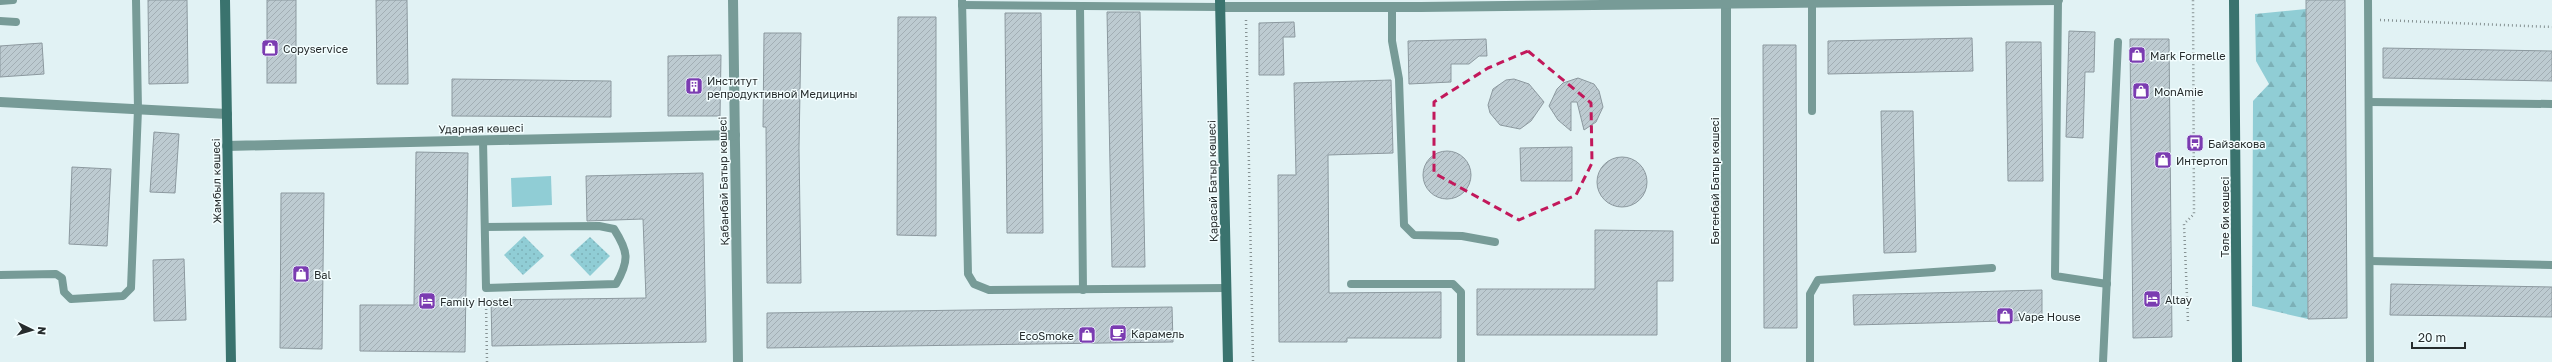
<svg xmlns="http://www.w3.org/2000/svg" width="2552" height="362" font-family="'Golos Text',sans-serif">
<style>
.grass{fill:url(#grass-dots)}
.forest{fill:url(#forest-firs)}
.garden{fill:#90cdd5}
.building{fill:url(#building-hatch);stroke:#8c999f}
.lines{fill:none;stroke-linecap:round;stroke-linejoin:round}
.path{stroke:#869293;stroke-width:2.5;stroke-dasharray:1 3;stroke-linecap:butt}
.lane{stroke:#779b97;stroke-width:8}
.street{stroke:#779b97;stroke-width:10}
.secondary{stroke:#3a736e;stroke-width:10}
.marked{fill:none;stroke:#c2185b;stroke-width:3;stroke-dasharray:8 5;stroke-linejoin:round}
.labels{text-anchor:middle;dominant-baseline:central;stroke-width:3;stroke-linejoin:round;paint-order:stroke}
.poi-label{font-size:11px;fill:#262c2d;stroke:#f3feff;text-anchor:start}
.street-label{font-size:11px;fill:#262c2d;stroke:#f3feff}
</style>
<defs>
<pattern id="grass-dots" width="8" height="8" patternUnits="userSpaceOnUse"><rect width="8" height="8" fill="#90cdd5"/><path d="M2 2h.1M6 6h.1" fill="none" stroke="#7cb0b7" stroke-width="1.8" stroke-linecap="round"/></pattern>
<pattern id="forest-firs" width="22" height="20" patternUnits="userSpaceOnUse"><rect width="22" height="20" fill="#90cdd5"/><path d="M5 1l3.5 6h-7zM16 11l3.5 6h-7z" fill="#7cb0b7"/></pattern>
<pattern id="building-hatch" width="6" height="6" patternUnits="userSpaceOnUse"><rect width="6" height="6" fill="#bdcbd1"/><path d="M-1 1l2-2M0 6l6-6M5 7l2-2" fill="none" stroke="#a2aeb4"/></pattern>
</defs>
<rect width="100%" height="100%" fill="#e1f2f4"/>
<g class="grass">
<polygon points="524,236 544,256 523,275 504,255"/>
<polygon points="590,237 610,256 590,276 570,255"/>
</g>
<polygon class="forest" points="2306,9 2308,319 2252,306 2253,101 2269,84 2256,61 2255,14"/>
<polygon class="garden" points="551,176 552,205 512,207 511,178"/>
<g class="building">
<polygon points="148,0 187,0 188,83 149,84"/>
<rect x="267" y="0" width="29" height="83"/>
<polygon points="376,0 407,0 408,84 377,84"/>
<polygon points="2306,0 2345,0 2347,318 2308,319"/>
<polygon points="1107,12 1140,12 1145,267 1112,267"/>
<polygon points="1005,13 1041,13 1043,233 1007,233"/>
<polygon points="898,17 936,17 936,236 897,235"/>
<polygon points="1294,22 1295,37 1283,37 1284,75 1259,75 1259,23"/>
<polygon points="2069,31 2095,32 2094,72 2085,72 2083,138 2066,137"/>
<polygon points="764,33 801,33 799,148 801,283 767,283 766,127 763,127"/>
<polygon points="1972,38 1973,71 1828,74 1828,41"/>
<polygon points="1486,39 1487,56 1479,56 1469,64 1451,64 1451,82 1409,84 1408,41"/>
<polygon points="2130,39 2169,39 2172,337 2133,338"/>
<polygon points="2006,42 2041,42 2043,181 2008,181"/>
<polygon points="42,43 44,74 0,77 0,46"/>
<polygon points="1763,45 1796,45 1797,328 1764,328"/>
<polygon points="2383,48 2552,51 2552,81 2383,78"/>
<polygon points="721,55 720,116 668,116 668,56"/>
<polygon points="1578,78 1594,84 1599,91 1603,107 1596,122 1584,130 1577,102 1571,102 1571,131 1558,120 1549,106 1557,89 1563,83"/>
<polygon points="452,79 611,81 611,117 452,116"/>
<polygon points="1514,79 1529,84 1544,102 1531,121 1520,129 1500,125 1490,113 1488,105 1493,89 1506,80"/>
<polygon points="1391,80 1393,153 1328,155 1329,293 1441,292 1441,338 1347,338 1347,342 1279,342 1278,175 1296,175 1294,83"/>
<polygon points="1881,111 1913,111 1916,252 1884,253"/>
<polygon points="154,132 179,134 175,193 150,192"/>
<polygon points="1572,147 1572,181 1521,181 1520,148"/>
<circle cx="1447" cy="175" r="24"/>
<polygon points="416,152 468,153 465,352 360,351 360,305 414,305"/>
<circle cx="1622" cy="182" r="25"/>
<polygon points="72,167 111,169 107,246 69,244"/>
<polygon points="703,173 706,342 492,346 491,300 646,298 643,219 587,221 586,176"/>
<polygon points="281,193 324,193 322,349 280,348"/>
<polygon points="1595,230 1673,231 1673,281 1657,281 1657,335 1477,335 1477,289 1595,289"/>
<polygon points="184,259 186,320 154,321 153,260"/>
<polygon points="2391,284 2552,287 2552,317 2390,315"/>
<polygon points="2042,290 2042,320 1854,325 1853,295"/>
<polygon points="1172,307 1173,342 767,348 767,313"/>
</g>
<g class="lines">
<g class="path">
<polyline points="1246,20 1253,361"/>
<polyline points="2380,20 2552,27"/>
<polyline points="486,301 487,362"/>
<polyline points="2188,321 2184,224 2194,214 2193,0"/>
</g>
<g class="lane">
<polyline points="962,0 968,274 974,284 989,290 1226,288"/>
<polyline points="2058,0 2055,276 2107,284"/>
<polyline points="2368,0 2370,362"/>
<polyline points="0,1 13,0"/>
<polyline points="1812,4 1812,111"/>
<polyline points="962,5 1220,7"/>
<polyline points="1080,6 1083,290"/>
<polyline points="1392,8 1392,41 1399,79 1404,225 1414,235 1462,236 1495,242"/>
<polyline points="0,21 16,22"/>
<polyline points="2369,102 2552,104"/>
<path d="M483,140l3,148 130,-4c14,-24 12,-33 -2,-55l-15,-3 -114,1"/>
<polyline points="2370,261 2552,265"/>
<polyline points="0,275 56,274 62,278 64,292 71,299 123,296 131,288 138,109 136,0"/>
<polyline points="1351,284 1453,284 1461,292 1461,362"/>
<polyline points="1810,362 1810,294 1818,280 1992,268"/>
<polyline points="2103,362 2118,42"/>
</g>
<g class="street">
<polyline points="733,0 738,362"/>
<polyline points="1726,0 1726,362"/>
<polyline points="1220,7 1421,7 2058,0"/>
<polyline points="0,102 227,114"/>
<polyline points="227,146 735,135"/>
</g>
<g class="secondary">
<polyline points="225,0 231,362"/>
<polyline points="1220,0 1228,362"/>
<polyline points="2234,0 2237,362"/>
</g>
</g>
<path class="marked" d="M1528,51l63,52 1,60 -16,32 -57,25 -85,-47v-71l54,-34z"/>
<defs>
<symbol id="shop-square" viewBox="-11 -11 22 22"><rect x="-9" y="-9" width="18" height="18" rx="4" fill="#7b3cb1" stroke="#f3feff"/><path d="M-5-2.5h2.3a2.7 3.5 0 0 1 5.4 0H5L5.5 6h-11ZM-1.5-2.5h3a1.5 2.3 0 0 0-3 0Z" fill="#fff"/></symbol>
<symbol id="building-square" viewBox="-11 -11 22 22"><rect x="-9" y="-9" width="18" height="18" rx="4" fill="#7b3cb1" stroke="#f3feff"/><path d="M-4-6H4V6H1V3H-1V6H-4ZM-2.5-4.3h1.7v1.8h-1.7ZM.8-4.3h1.7v1.8H.8ZM-2.5-1h1.7V.8h-1.7ZM.8-1h1.7V.8H.8Z" fill="#fff"/></symbol>
<symbol id="bus-square" viewBox="-11 -11 22 22"><rect x="-9" y="-9" width="18" height="18" rx="4" fill="#7b3cb1" stroke="#f3feff"/><path d="M-5-6H5V4H4V6H2V4H-2V6H-4V4H-5ZM-3.5-4V0h7V-4ZM-3.5 1.2v1.5H-2V1.2ZM2 1.2v1.5H3.5V1.2Z" fill="#fff"/></symbol>
<symbol id="hotel-square" viewBox="-11 -11 22 22"><rect x="-9" y="-9" width="18" height="18" rx="4" fill="#7b3cb1" stroke="#f3feff"/><path d="M-6-4.5h1.5V1H6V5H4.5V3h-9V5H-6ZM-4 0a1.8 1.8 0 1 1 3.6 0ZM.5 0V-2.5h3Q6-2.5 6 0Z" fill="#fff"/></symbol>
<symbol id="cafe-square" viewBox="-11 -11 22 22"><rect x="-9" y="-9" width="18" height="18" rx="4" fill="#7b3cb1" stroke="#f3feff"/><path d="M-5.5-4.5H6V0H3Q3 3.5 0 3.5H-2.5Q-5.5 3.5-5.5 0ZM3-3.2v2h1.7v-2ZM-6 4.5H4V6H-6Z" fill="#fff"/></symbol>
</defs>
<g fill-rule="evenodd">
<use href="#shop-square" x="260" y="38" width="20" height="20"/>
<use href="#shop-square" x="2127" y="45" width="20" height="20"/>
<use href="#building-square" x="684" y="76" width="20" height="20"/>
<use href="#shop-square" x="2131" y="81" width="20" height="20"/>
<use href="#bus-square" x="2185" y="133" width="20" height="20"/>
<use href="#shop-square" x="2153" y="150" width="20" height="20"/>
<use href="#shop-square" x="291" y="264" width="20" height="20"/>
<use href="#hotel-square" x="2142" y="289" width="20" height="20"/>
<use href="#hotel-square" x="417" y="291" width="20" height="20"/>
<use href="#shop-square" x="1995" y="306" width="20" height="20"/>
<use href="#cafe-square" x="1108" y="323" width="20" height="20"/>
<use href="#shop-square" x="1077" y="325" width="20" height="20"/>
</g>
<g class="labels">
<g class="poi-label">
<text x="283" y="48">Copyservice</text>
<text x="2150" y="55">Mark Formelle</text>
<text x="707" y="80">Институт<tspan x="707" dy="13">репродуктивной Медицины</tspan></text>
<text x="2154" y="91">MonAmie</text>
<text x="2208" y="143">Байзакова</text>
<text x="2176" y="160">Интертоп</text>
<text x="314" y="274">Bal</text>
<text x="2165" y="299">Altay</text>
<text x="440" y="301">Family Hostel</text>
<text x="2018" y="316">Vape House</text>
<text x="1131" y="333">Карамель</text>
<text x="1074" y="335" text-anchor="end">EcoSmoke</text>
</g>
<g class="street-label">
<text transform="translate(481 128) rotate(-1)">Ударная көшесі</text>
<text transform="translate(216 181) rotate(-91)">Жамбыл көшесі</text>
<text transform="translate(723 181) rotate(-91)">Қабанбай Батыр көшесі</text>
<text transform="translate(1212 181) rotate(-91)">Қарасай Батыр көшесі</text>
<text transform="translate(1714 181) rotate(-90)">Бөгенбай Батыр көшесі</text>
<text transform="translate(2224 217) rotate(-90)">Төле би көшесі</text>
</g>
</g>
<g transform="translate(32 330) rotate(95)" stroke="#f3feff" stroke-width="3" paint-order="stroke">
<path d="M0-3L7 15L0 10L-7 15Z" fill="#262c2d"/>
<text y="-6" font-size="11" font-weight="bold" text-anchor="middle" fill="#262c2d">N</text>
</g>
<path d="M2412 342v6h53v-6" fill="none" stroke="#262c2d" stroke-width="2"/>
<text x="2418" y="342" font-size="12" fill="#262c2d" stroke="#f3feff" stroke-width="3" paint-order="stroke">20 m</text>
</svg>
